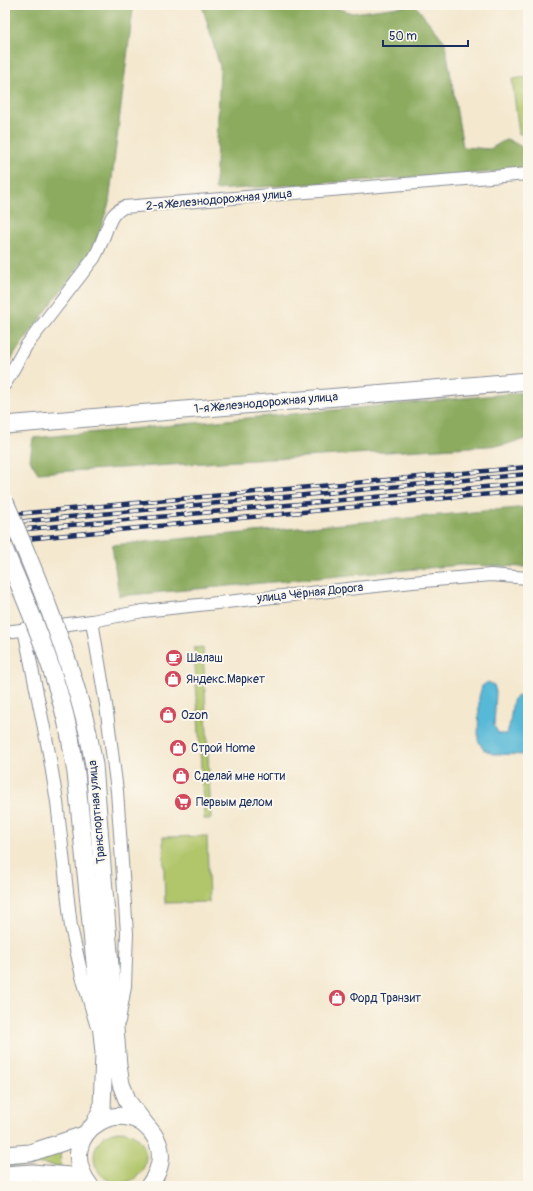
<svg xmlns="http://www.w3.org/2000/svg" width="533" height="1191" font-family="Pangolin,sans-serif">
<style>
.green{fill:#b1c66b;stroke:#667a64}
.forest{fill:#8cab5f;stroke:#546d5e}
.water{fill:#59b9d7;stroke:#3a749a}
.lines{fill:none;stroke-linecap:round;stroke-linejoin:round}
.street-casing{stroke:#888c96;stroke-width:14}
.secondary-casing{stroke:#888c96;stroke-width:19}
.street{stroke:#fff;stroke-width:12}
.secondary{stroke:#fff;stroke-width:17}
.rail-casing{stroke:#1b2f5e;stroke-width:4.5}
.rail{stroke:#fbf7ec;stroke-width:3;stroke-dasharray:9;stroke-linecap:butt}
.secondary-bridge-casing{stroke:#888c96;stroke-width:19;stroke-linecap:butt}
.secondary-bridge{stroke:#fff;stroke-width:17}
.labels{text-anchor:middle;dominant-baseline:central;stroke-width:4;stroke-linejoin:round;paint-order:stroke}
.street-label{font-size:12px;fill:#1b2f5e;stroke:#fbf7ec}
.poi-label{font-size:12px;fill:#1b2f5e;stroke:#fbf7ec;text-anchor:start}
</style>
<rect width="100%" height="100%" fill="#fbf7ec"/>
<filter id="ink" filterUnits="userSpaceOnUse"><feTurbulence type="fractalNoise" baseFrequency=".025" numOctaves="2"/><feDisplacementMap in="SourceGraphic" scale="8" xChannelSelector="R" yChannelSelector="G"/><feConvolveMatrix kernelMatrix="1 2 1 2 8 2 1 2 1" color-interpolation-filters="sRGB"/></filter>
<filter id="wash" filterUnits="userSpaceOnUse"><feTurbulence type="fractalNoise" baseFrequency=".012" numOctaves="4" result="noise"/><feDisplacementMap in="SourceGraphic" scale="16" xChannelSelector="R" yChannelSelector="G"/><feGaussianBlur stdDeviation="0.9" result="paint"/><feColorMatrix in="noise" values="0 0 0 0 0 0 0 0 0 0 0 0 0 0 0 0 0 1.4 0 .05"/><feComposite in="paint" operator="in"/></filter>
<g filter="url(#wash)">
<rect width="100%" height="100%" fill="#f4e8cf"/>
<g class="green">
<polygon points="528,77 528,133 519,134 512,79"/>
<polygon points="203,647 211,819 204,819 194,648"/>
<polygon points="207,836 209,902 165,903 163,837"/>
<circle cx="120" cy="1157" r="26"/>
<polygon points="60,1152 61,1167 42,1164 5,1167 5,1161 42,1157"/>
</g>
<g class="forest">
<polygon points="5,5 133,5 133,9 109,203 95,245 20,346 5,369"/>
<polygon points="202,5 327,5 352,13 415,5 445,42 463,147 490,149 507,139 528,150 528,170 215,190 220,67"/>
<polygon points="528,392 528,438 504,445 38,473 30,460 33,438"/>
<polygon points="528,507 528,567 461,565 119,596 112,545"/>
</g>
<path class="water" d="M488,682l6,3 2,7 -2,34 5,8h7c6,-10 4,-24 8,-36l5,-2h9v59l-35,-1 -10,-5 -5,-9 1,-43 3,-11z"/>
</g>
<g filter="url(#ink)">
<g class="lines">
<defs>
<g id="street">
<path d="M5,384l21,-38 68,-88c8,-13 11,-28 18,-41 3,-5 7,-7 12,-10l404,-33"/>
<polyline points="92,621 106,705 117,791 127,933 125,986 119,1021"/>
<polyline points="24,629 49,753 57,802 71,927 82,976 96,1024"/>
<polyline points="5,632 92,621 143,611 413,582 491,575 528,578"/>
</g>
<g id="secondary">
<polyline points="5,425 528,381"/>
<polyline points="88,733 94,765 118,1066 121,1084 128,1102 148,1128"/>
<polyline points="70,737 76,773 104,1053 102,1108 94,1125"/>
<polyline points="5,1155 30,1153 84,1135"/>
<polyline points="5,1175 32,1173 83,1177"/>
<path d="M90,1186c-42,-54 42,-101 68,-43 6,16 0,31 -9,43"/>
</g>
</defs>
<use href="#street" class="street-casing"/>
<use href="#secondary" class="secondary-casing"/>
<use href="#street" class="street"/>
<use href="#secondary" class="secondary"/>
<defs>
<g id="rail">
<polyline points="5,515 528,467"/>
<polyline points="5,523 528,474"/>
<polyline points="5,531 528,483"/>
<polyline points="5,541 456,497 528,491"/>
</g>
</defs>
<use href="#rail" class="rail-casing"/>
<use href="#rail" class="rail"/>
<defs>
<g id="secondary-bridge">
<path d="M5,502c32,75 64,151 83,231"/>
<path d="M5,551c26,61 51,120 65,186"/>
</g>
</defs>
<use href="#secondary-bridge" class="secondary-bridge-casing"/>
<use href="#secondary-bridge" class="secondary-bridge"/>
</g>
</g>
<defs>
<symbol id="cafe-disc" viewBox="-11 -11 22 22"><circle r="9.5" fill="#d1495b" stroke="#fbf7ec"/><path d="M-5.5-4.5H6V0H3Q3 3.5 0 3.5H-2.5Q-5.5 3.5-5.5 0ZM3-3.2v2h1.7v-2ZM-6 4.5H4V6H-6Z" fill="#fff"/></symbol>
<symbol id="shop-disc" viewBox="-11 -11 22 22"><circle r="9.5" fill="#d1495b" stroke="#fbf7ec"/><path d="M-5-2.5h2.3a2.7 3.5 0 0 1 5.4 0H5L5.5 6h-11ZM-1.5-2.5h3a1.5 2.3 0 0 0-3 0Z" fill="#fff"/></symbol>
<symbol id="supermarket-disc" viewBox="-11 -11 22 22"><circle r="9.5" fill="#d1495b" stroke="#fbf7ec"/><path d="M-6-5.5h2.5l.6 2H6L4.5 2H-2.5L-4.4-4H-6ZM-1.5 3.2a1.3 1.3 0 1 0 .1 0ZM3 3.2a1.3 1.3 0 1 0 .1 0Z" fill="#fff"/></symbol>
</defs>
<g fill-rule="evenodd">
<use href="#cafe-disc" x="164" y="648" width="20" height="20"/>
<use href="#shop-disc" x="163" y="669" width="20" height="20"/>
<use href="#shop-disc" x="158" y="705" width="20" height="20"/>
<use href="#shop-disc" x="168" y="738" width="20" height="20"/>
<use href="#shop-disc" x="171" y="766" width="20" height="20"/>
<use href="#supermarket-disc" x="173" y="792" width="20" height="20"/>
<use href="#shop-disc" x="327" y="988" width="20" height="20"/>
</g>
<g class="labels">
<g class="street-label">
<text transform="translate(219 200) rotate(-5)">2-я Железнодорожная улица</text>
<text transform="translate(266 403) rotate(-5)">1-я Железнодорожная улица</text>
<text transform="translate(310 593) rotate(-6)">улица Чёрная Дорога</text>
<text transform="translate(97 812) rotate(-95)">Транспортная улица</text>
</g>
<g class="poi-label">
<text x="187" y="658">Шалаш</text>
<text x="186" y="679">Яндекс.Маркет</text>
<text x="181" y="715">Ozon</text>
<text x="191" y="748">Строй Home</text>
<text x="194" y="776">Сделай мне ногти</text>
<text x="196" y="802">Первым делом</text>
<text x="350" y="998">Форд Транзит</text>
</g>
</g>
<rect width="533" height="1191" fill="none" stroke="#fbf7ec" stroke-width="20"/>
<path d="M383 40v6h85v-6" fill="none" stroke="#1b2f5e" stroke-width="2"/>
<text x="389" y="40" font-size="12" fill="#1b2f5e" stroke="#fbf7ec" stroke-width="3" paint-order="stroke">50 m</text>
</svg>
